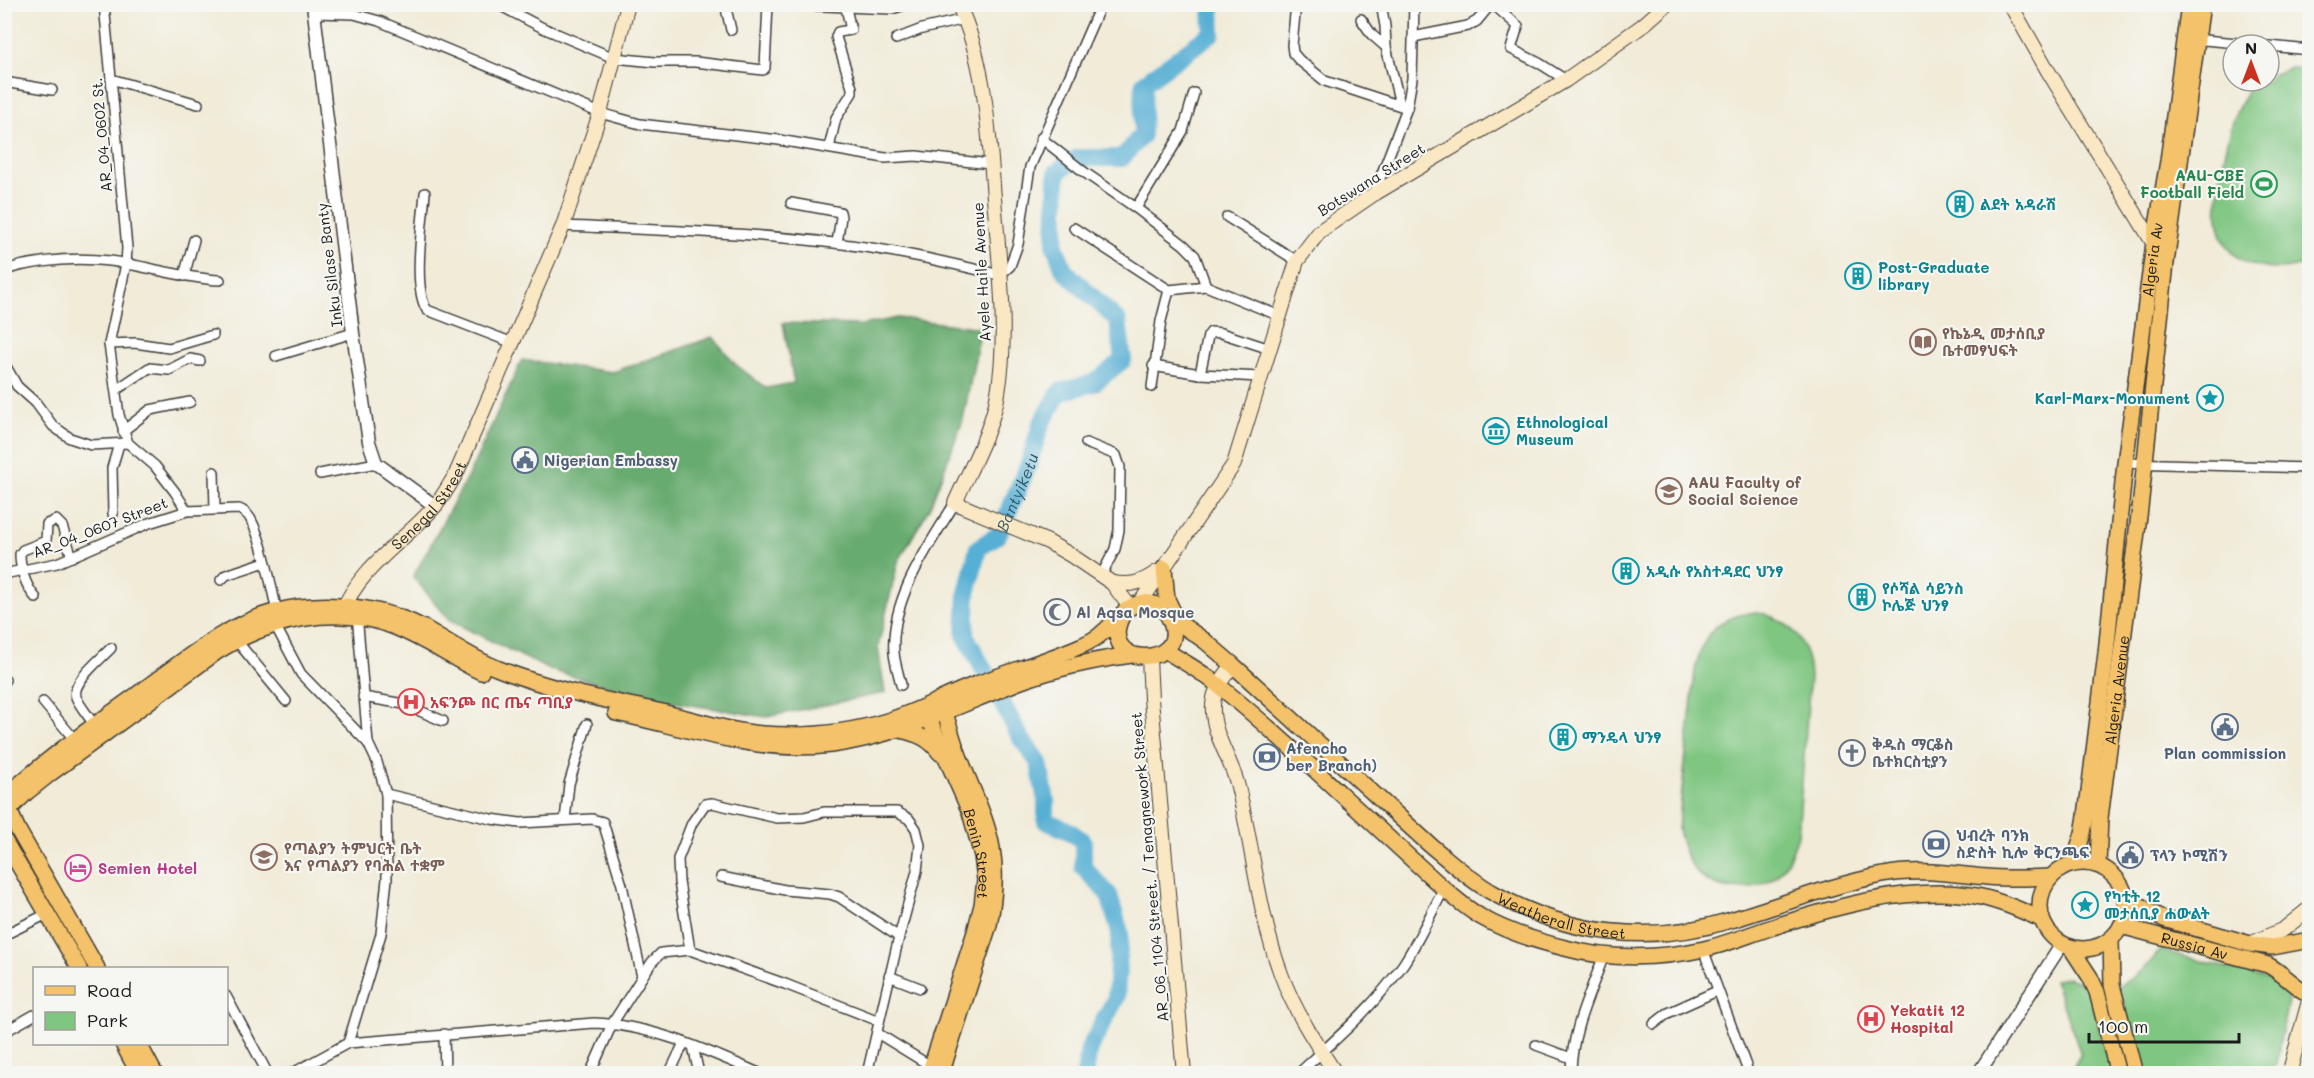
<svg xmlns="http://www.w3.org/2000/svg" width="2314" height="1078" font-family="Mali,'Noto Sans Ethiopic',sans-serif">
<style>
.green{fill:#7fc681;stroke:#4e714e;stroke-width:1.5}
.forest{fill:#67ab6f;stroke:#426446;stroke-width:1.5}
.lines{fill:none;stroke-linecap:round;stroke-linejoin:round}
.river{stroke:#57afd4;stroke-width:18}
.minor-casing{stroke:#3c3b38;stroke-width:12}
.tertiary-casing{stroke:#3c3b38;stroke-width:15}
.secondary-casing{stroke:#3c3b38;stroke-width:16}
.primary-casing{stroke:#3c3b38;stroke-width:18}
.minor{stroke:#fff;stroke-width:9}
.tertiary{stroke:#fff;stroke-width:12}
.secondary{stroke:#fae7c3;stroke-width:14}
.primary{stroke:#f3c26a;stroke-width:15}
.labels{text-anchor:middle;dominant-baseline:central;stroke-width:4.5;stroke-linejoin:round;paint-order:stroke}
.street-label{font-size:15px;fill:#1c1c1c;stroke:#f6f6f2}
.leisure-label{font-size:15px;font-weight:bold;fill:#27864d;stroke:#f6f6f2;text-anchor:end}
.culture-label{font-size:15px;font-weight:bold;fill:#0d838f;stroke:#f6f6f2;text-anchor:start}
.education-label{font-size:15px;font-weight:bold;fill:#785e54;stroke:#f6f6f2;text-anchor:start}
.service-label{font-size:15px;font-weight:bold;fill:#4e5e75;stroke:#f6f6f2;text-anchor:start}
.worship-label{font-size:15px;font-weight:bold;fill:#5b616d;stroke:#f6f6f2;text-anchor:start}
.health-label{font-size:15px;font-weight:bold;fill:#be3a42;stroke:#f6f6f2;text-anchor:start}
.hotel-label{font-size:15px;font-weight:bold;fill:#b23c85;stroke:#f6f6f2;text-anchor:start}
.water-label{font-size:16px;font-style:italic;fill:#345766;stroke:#f6f6f2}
</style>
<rect width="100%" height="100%" fill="#f6f6f2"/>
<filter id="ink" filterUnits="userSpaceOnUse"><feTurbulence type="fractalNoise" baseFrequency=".0167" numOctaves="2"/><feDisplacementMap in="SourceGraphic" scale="12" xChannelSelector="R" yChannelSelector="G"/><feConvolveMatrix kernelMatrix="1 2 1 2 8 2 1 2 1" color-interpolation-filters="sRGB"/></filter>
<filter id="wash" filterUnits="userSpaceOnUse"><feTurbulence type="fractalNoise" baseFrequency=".008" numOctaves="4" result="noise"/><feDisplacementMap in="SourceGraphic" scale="24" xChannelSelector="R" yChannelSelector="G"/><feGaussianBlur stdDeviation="1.35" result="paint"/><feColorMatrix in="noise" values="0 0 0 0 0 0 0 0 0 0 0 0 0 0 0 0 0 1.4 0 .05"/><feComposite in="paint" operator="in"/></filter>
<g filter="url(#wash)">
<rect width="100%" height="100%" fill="#f1ebd8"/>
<g class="green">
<path d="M2290,68l19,1 1,193c-18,7 -32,9 -50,5 -54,-13 -44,-66 -36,-108 5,-23 9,-45 22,-65 4,-8 15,-13 23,-13l2,-6z"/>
<path d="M1757,612c36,9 51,29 53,65l-12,158c-5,15 -10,29 -22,41 -6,7 -21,11 -30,12 -42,5 -61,-22 -68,-60l17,-158c9,-39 21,-53 62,-58z"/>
<path d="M2160,950l131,35 -17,88h-130l-26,-87c18,-9 30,-19 42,-36z"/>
<polygon points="2068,978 2087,984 2112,1073 2070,1073 2081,1054 2054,980"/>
</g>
<polygon class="forest" points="898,318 981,328 963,420 930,507 898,562 878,647 885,693 766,717 660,700 550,670 450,621 413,577 468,476 522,360 613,372 713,337 735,364 766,388 794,383 783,323 862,325"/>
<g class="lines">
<path class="river" id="s1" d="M1085,1074l4,-25 27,-51 4,-65 -11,-38 -26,-28v-26l-14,-10 -23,-10v-20l-7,-38 -17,-23 -57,-105 2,-42 11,-45 20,-13 31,-71 12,-40 19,-32 34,-9 29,-23 -5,-39 -54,-51 -9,-24 2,-74 21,-14h44l20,-23 2,-52 68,-50 -1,-29"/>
</g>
</g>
<g filter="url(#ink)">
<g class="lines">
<defs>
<g id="minor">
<polyline points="104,4 127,248 126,264 109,344 119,415 128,443 155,466 175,492 187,511"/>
<polyline points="497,4 543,28 614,58 655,62 695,62 763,70 765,68 768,4"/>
<polyline points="725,4 731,30"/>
<polyline points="778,4 892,9 908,4"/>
<polyline points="1296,4 1292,45 1293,53 1299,60 1325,81 1407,108"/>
<polyline points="1381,4 1385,26 1386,47 1400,104"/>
<polyline points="1493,4 1518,26 1511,49 1539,63 1566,80"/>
<polyline points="314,13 354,14 379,21 600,113 640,124 779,140 885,158 916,156 991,164"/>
<polyline points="1361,19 1372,35 1386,47"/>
<polyline points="1413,37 1468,26 1477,21 1491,4"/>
<polyline points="896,39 922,29 965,19"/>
<polyline points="2193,39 2260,45"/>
<polyline points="2269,46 2310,50"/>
<polyline points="111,79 198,104"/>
<polyline points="4,82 52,90"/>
<polyline points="1041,138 1084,172 1136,208 1184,245 1195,256 1206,286"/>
<polyline points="829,148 836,118 852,93 852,88 836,37 838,32 851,30 846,8"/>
<path d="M425,193c-2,27 -13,95 2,117l86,33"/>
<polyline points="1374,194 1407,108 1412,79 1414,4"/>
<polyline points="791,203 840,212 841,217 837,243"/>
<polyline points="1136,208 1183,131 1194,93"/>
<polyline points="1227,217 1297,261"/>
<path d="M563,226c91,4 181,6 271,17 56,6 111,19 166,32l10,-9 8,-22 12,-77 71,-163"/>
<polyline points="1074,228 1169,290 1206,286 1280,316"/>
<path d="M4,270c35,-10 70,-13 106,-9 37,5 72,17 110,19"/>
<polyline points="184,276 194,240"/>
<polyline points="109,344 135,343 169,348 213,335"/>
<polyline points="276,356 353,333"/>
<polyline points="4,363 17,386 36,403 53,426 70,438 91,445 128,443"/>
<polyline points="1153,366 1200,374"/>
<polyline points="1261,377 1200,374 1208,336 1211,332 1221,333 1270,349"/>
<polyline points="1152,387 1161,321 1169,290"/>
<polyline points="116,390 149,368 169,370 190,359 200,361"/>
<polyline points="123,431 150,410 190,402"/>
<polyline points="1086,443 1116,455 1120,467 1119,530 1115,549 1102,574"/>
<polyline points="2125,463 2310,468"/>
<polyline points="214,472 215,509"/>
<polyline points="320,474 376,463"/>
<polyline points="113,514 112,468 119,444"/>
<path d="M4,574l53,-11 92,-40 38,-12 52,-2c5,2 8,4 11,9 13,23 21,67 27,94"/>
<polyline points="221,580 226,575 265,562"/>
<path d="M36,598c-10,-11 -16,-29 -16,-44l3,-4 23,-9 1,-17 9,-4 6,6 10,31"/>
<polyline points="275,625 301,674 368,743"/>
<polyline points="236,640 286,701"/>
<polyline points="4,680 5,680"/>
<path d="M901,685c-2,-10 -6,-21 -7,-32 -4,-54 34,-106 61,-150"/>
<polyline points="363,697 404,704 443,721"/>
<polyline points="43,702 75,740"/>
<path d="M94,725c-5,-9 -14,-18 -18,-28 -5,-15 26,-39 35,-49"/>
<polyline points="386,794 491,819 520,823 592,819 603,822 622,885 642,977 612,1024 590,1074"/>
<polyline points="565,820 569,784 587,724"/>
<polyline points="721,877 785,890 830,894 839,897 899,937"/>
<polyline points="4,935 49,913"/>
<polyline points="1703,949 1749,1074"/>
<polyline points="690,950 679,882 678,859 692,823 705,804 712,803 777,818 804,817 824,812 897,812 909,819 916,829 920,845 917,871 899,937 867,1074"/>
<polyline points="889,976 920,988"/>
<polyline points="642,977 652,962 661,953 690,950 785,984 879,1021"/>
<polyline points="226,996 268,1074"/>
<polyline points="1654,1024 1668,1013 1717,991"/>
<polyline points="4,1032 34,1015"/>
<polyline points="877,1033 934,1068"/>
<polyline points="444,1034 445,1074"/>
<polyline points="348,1043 381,934 387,879 386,794 377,762 368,743 357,614"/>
<polyline points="1536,1045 1571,1058"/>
<polyline points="693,1046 699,1074"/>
<path d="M291,1074l57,-31 246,-20c58,2 114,28 167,51"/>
<polyline points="669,1074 684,1043"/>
<path d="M1298,1074c38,-35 77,-68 106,-111 15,-23 27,-50 40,-74"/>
<path d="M1571,1074c0,-43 19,-80 33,-119"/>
</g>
<g id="tertiary">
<polyline points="313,4 353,333 369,442 376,463 435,506"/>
<polyline points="1978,1074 2062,944"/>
</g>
<g id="secondary">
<path d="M958,4c30,63 31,138 37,206 5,58 13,126 3,183 -6,38 -28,75 -43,110l93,39 24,14 40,27 18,24"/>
<polyline points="2010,4 2048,71 2157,249"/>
<path d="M1112,583c19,3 30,0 45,-11"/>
<polyline points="1140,603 1234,464 1291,280 1297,261 1320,231 1374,194 1566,80 1642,26 1667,4"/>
<path id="s2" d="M341,614c19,-48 63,-72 95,-109 8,-10 14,-21 20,-31l107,-248 37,-113 28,-109"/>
<polyline points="1149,658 1151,699 1184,1074"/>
<path d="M1233,665c-10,13 -19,23 -20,40 -2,27 17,52 24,78 16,63 21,129 44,191 13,36 34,68 55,100"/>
<polyline points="2250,944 2284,929 2310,908"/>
<polyline points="2289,1074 2310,997"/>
</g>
<g id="primary">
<polyline points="1164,568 1167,599 1175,616"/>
<path id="s3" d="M1169,616l36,25 28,24 197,180c21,17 41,36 65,49 73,41 156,51 236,26 50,-15 100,-35 152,-45 34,-7 69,-1 104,2 21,2 42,1 63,0"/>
<path d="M1165,650c18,12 38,22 54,36 43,34 83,72 123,109 26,24 52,48 77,71 20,18 39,37 62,51 26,15 55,24 84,31 43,12 95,11 139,1 23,-5 44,-14 66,-21 63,-21 139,-43 206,-32 22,4 44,14 65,23"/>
<path id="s4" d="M926,712l44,100 12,44 3,24 -3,25 -7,27 -46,142"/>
<path d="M616,713c71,15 142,41 215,32 68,-9 127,-40 190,-64 36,-13 73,-21 111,-26"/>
<path d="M900,730c18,4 29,8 40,23"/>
<path d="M4,798c41,-38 86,-70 131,-102 50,-36 100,-82 165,-89 43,-5 88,2 126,22 24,14 47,30 73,40 50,20 102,30 154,41 37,8 73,21 110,24 40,3 85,-1 124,-13 30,-9 58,-25 87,-36 37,-14 76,-25 111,-41 6,-3 12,-6 16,-10 16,-12 29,-38 53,-30 7,3 13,8 16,16 22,49 -77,50 -47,-6"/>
<polyline points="6,803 18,830 97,968"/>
<path d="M4,815l23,-23 24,-19 167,-122c52,-32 118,-47 177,-24 30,12 57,31 86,45"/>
<polyline points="4,840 79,968"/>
<circle cx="2083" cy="906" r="43"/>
<path id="s5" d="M2073,864l10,-31 3,-17 20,-163 19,-190 29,-220 14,-82 21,-157"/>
<path id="s6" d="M2098,865l2,-47 40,-310 26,-245 36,-259"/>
<polyline points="2125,894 2146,910 2164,919 2250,944 2272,947 2310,940"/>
<path id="s7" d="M2121,926l147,39c15,8 26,22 42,30"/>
<polyline points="2111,939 2112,985 2135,1074"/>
<polyline points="2071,948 2090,977 2097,992 2118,1074"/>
<polyline points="123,1044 139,1074"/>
<polyline points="139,1044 155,1074"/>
<path d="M941,1074l48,-149c16,-81 -6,-105 -33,-177 -5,-14 -9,-30 -14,-44"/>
</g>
</defs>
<use href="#minor" class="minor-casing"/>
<use href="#tertiary" class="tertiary-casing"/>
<use href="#secondary" class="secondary-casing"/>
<use href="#primary" class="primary-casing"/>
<use href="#minor" class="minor"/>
<use href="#tertiary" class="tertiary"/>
<use href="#secondary" class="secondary"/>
<use href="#primary" class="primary"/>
</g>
</g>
<defs>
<symbol id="stadium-ring" viewBox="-11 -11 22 22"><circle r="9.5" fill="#f6f6f2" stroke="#2e9e5b" stroke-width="1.5"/><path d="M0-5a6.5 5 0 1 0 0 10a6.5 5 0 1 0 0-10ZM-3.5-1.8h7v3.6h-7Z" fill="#2e9e5b"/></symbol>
<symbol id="building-ring" viewBox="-11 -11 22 22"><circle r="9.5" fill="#f6f6f2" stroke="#0f9aa8" stroke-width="1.5"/><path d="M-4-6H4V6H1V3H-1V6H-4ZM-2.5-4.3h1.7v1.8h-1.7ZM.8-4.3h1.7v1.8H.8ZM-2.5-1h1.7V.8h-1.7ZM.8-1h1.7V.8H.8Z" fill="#0f9aa8"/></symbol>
<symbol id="library-ring" viewBox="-11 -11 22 22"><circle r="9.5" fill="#f6f6f2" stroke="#8d6e63" stroke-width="1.5"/><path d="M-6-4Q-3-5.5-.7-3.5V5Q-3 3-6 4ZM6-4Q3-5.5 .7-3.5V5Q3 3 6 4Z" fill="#8d6e63"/></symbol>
<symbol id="sight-ring" viewBox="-11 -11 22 22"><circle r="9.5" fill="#f6f6f2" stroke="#0f9aa8" stroke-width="1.5"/><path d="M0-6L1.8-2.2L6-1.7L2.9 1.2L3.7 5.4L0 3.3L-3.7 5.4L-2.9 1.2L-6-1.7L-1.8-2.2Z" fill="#0f9aa8"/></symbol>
<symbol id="museum-ring" viewBox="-11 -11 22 22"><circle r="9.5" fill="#f6f6f2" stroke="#0f9aa8" stroke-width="1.5"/><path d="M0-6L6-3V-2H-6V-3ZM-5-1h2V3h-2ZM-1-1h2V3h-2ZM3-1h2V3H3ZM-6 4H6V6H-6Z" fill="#0f9aa8"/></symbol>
<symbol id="civic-ring" viewBox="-11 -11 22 22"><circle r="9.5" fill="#f6f6f2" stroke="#5c6f8a" stroke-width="1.5"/><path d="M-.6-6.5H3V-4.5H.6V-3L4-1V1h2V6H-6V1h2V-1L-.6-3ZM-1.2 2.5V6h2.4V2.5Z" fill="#5c6f8a"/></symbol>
<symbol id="university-ring" viewBox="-11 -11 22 22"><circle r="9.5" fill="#f6f6f2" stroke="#8d6e63" stroke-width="1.5"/><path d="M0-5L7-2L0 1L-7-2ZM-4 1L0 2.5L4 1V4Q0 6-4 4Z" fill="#8d6e63"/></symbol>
<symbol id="mosque-ring" viewBox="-11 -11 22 22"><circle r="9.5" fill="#f6f6f2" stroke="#6b7280" stroke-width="1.5"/><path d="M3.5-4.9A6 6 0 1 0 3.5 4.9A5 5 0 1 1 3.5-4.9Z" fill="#6b7280"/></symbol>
<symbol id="hospital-ring" viewBox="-11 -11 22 22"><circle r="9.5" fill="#f6f6f2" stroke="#e0444e" stroke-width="1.5"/><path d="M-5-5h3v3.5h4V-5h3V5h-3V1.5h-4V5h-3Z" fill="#e0444e"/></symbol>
<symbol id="church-ring" viewBox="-11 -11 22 22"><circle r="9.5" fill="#f6f6f2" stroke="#6b7280" stroke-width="1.5"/><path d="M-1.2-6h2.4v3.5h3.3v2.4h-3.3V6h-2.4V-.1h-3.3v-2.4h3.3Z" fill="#6b7280"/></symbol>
<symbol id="bank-ring" viewBox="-11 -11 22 22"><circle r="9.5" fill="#f6f6f2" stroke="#5c6f8a" stroke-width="1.5"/><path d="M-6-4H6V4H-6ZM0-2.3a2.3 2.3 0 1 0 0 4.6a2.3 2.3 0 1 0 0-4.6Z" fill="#5c6f8a"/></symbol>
<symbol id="school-ring" viewBox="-11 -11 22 22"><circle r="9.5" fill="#f6f6f2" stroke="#8d6e63" stroke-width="1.5"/><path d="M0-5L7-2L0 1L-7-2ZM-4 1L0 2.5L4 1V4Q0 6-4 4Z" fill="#8d6e63"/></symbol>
<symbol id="hotel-ring" viewBox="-11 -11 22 22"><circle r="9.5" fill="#f6f6f2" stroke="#d1479c" stroke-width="1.5"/><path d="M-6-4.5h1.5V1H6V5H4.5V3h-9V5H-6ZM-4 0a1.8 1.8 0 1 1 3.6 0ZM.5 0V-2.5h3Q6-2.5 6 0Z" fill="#d1479c"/></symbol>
</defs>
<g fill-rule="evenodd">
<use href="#stadium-ring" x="2249" y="169" width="30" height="30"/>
<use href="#building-ring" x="1945" y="189" width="30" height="30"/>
<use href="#building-ring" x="1843" y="261" width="30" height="30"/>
<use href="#library-ring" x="1908" y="327" width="30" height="30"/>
<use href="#sight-ring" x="2195" y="383" width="30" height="30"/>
<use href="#museum-ring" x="1481" y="416" width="30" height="30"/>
<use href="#civic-ring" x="510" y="445" width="30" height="30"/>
<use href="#university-ring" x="1654" y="476" width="30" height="30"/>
<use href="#building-ring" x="1611" y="556" width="30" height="30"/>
<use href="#building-ring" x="1847" y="582" width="30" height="30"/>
<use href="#mosque-ring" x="1042" y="597" width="30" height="30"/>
<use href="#hospital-ring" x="396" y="687" width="30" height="30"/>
<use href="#civic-ring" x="2210" y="712" width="30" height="30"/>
<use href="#building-ring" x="1548" y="722" width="30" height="30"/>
<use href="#church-ring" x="1837" y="738" width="30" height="30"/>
<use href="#bank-ring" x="1252" y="742" width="30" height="30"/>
<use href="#bank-ring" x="1921" y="829" width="30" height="30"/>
<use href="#civic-ring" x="2115" y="840" width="30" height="30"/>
<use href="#school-ring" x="249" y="842" width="30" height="30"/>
<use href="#hotel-ring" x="63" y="853" width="30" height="30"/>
<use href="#sight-ring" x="2070" y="890" width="30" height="30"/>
<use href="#hospital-ring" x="1856" y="1004" width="30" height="30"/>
</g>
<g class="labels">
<g class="street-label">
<text transform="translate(101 135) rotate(-95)">AR_04_0602 St.</text>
<text transform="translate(1371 179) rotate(-32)">Botswana Street</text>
<text stroke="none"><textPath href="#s5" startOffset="610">Algeria Av</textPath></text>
<text transform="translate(329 265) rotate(-97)">Inku Silase Banty</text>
<text transform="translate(981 272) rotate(-93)">Ayele Haile Avenue</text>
<text stroke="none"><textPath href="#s2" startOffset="141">Senegal Street</textPath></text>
<text transform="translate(100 527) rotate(-21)">AR_04_0607 Street</text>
<text stroke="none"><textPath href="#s6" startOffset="176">Algeria Avenue</textPath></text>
<text stroke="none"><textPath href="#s4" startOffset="152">Benin Street</textPath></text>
<text transform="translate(1149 867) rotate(-95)">AR_06_1104 Street. / Tenagnework Street</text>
<text stroke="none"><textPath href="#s3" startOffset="500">Weatherall Street</textPath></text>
<text stroke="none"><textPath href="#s7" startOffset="76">Russia Av</textPath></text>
</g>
<g class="leisure-label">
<text x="2244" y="175">AAU-CBE<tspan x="2244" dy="17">Football Field</tspan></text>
</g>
<g class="culture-label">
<text x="1980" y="204">ልደት አዳራሽ</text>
<text x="1878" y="267">Post-Graduate<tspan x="1878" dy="17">library</tspan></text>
<text x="2190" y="398" text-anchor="end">Karl-Marx-Monument</text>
<text x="1516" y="422">Ethnological<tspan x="1516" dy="17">Museum</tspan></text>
<text x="1646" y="571">አዲሱ የአስተዳደር ህንፃ</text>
<text x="1882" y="588">የሶሻል ሳይንስ<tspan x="1882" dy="17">ኮሌጅ ህንፃ</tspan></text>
<text x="1582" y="737">ማንዴላ ህንፃ</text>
<text x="2104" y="896">የካቲት 12<tspan x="2104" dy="17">መታሰቢያ ሐውልት</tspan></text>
</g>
<g class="education-label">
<text x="1942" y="333">የኬኔዲ መታሰቢያ<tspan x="1942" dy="17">ቤተመፃህፍት</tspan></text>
<text x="1688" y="482">AAU Faculty of<tspan x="1688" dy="17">Social Science</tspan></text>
<text x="284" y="848">የጣልያን ትምህርት ቤት<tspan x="284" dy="17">እና የጣልያን የባሕል ተቋም</tspan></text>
</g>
<g class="service-label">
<text x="544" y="460">Nigerian Embassy</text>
<text x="1286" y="748">Afencho<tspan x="1286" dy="17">ber Branch)</tspan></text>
<text x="2225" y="753" text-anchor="middle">Plan commission</text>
<text x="1956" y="835">ህብረት ባንክ<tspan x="1956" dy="17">ስድስት ኪሎ ቅርንጫፍ</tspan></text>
<text x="2150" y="855">ፕላን ኮሚሽን</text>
</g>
<g class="worship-label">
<text x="1076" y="612">Al Aqsa Mosque</text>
<text x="1872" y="744">ቅዱስ ማርቆስ<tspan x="1872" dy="17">ቤተክርስቲያን</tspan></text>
</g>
<g class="health-label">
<text x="430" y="702">አፍንጮ በር ጤና ጣቢያ</text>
<text x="1890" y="1010">Yekatit 12<tspan x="1890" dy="17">Hospital</tspan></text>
</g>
<g class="hotel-label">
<text x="98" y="868">Semien Hotel</text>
</g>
<g class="water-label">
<text stroke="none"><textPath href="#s1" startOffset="660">Bantyiketu</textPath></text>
</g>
</g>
<rect width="2314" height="1078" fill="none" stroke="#f6f6f2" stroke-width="24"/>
<rect x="33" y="967" width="195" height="78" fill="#f6f6f2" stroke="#9f9f9c" stroke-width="1.5"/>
<rect x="45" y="986" width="30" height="9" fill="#f3c26a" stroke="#9f9f9c" stroke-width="1.5"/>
<text x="87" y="997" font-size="18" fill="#1c1c1c">Road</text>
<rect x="45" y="1012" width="30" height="18" fill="#7fc681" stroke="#9f9f9c" stroke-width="1.5"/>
<text x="87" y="1027" font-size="18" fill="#1c1c1c">Park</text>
<g transform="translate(2251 63)"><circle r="28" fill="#f6f6f2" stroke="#9f9f9c" stroke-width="1.5"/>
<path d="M0-4.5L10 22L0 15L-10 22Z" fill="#c8321e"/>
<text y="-9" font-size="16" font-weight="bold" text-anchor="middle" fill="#1c1c1c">N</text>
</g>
<path d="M2089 1033v9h150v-9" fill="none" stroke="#1c1c1c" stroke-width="3"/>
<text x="2098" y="1033" font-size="18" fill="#1c1c1c" stroke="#f6f6f2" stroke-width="4.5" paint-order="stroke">100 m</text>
</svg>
